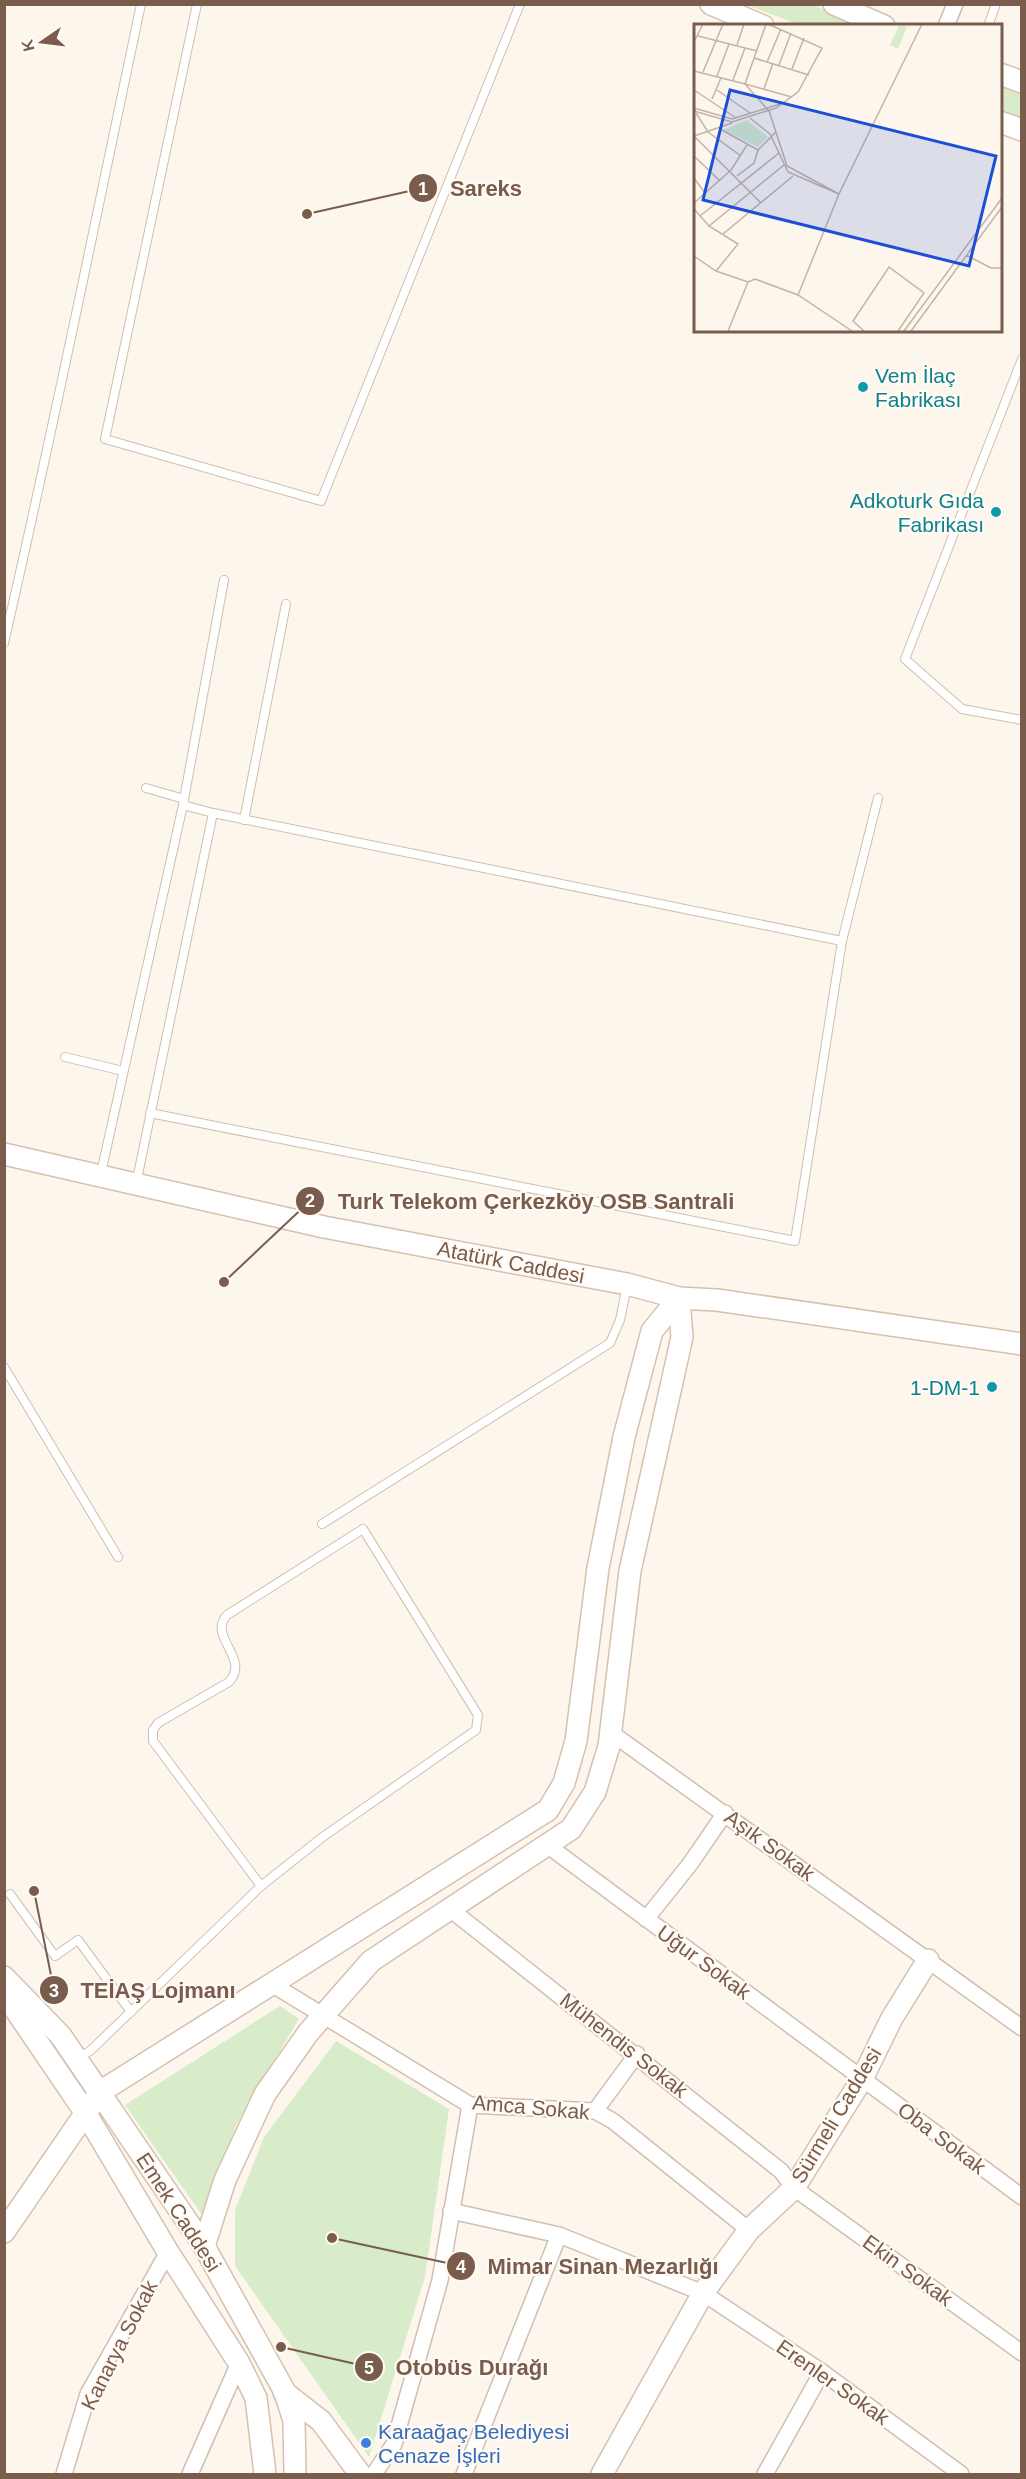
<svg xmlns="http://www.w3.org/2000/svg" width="1026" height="2479" font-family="Arial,sans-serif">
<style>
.green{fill:#d8ecc9}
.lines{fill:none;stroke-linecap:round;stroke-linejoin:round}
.lane-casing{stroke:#d1beb0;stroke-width:10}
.street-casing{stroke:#d1beb0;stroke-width:18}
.secondary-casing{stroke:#d6c0b0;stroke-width:24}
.lane{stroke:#fff;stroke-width:8}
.street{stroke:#fff;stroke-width:15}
.secondary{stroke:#fff;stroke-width:21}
.culture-dot{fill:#0f9aa8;stroke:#fffaf3;stroke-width:2}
.shop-dot{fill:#3f7fe0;stroke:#fffaf3;stroke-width:2}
.labels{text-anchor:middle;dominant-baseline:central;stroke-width:4.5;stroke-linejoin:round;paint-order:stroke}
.culture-label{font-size:21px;fill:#0d838f;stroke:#fffaf3;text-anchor:end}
.street-label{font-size:21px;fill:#7a5c4d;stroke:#fffaf3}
.shop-label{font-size:21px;fill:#366cbe;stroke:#fffaf3;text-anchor:start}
.inset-road{fill:none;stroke:#c5b3a7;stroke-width:1.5}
.view{fill:#1d4ed8;fill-opacity:0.15;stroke:#1d4ed8;stroke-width:3}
.inset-edge{fill:none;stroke:#7a5c4d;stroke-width:3}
.leader{fill:none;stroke:#7a5c4d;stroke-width:2}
.callout-dot{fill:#7a5c4d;stroke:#fffaf3;stroke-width:2}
.mark-label{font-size:18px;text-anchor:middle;font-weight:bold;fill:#fff}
.callout-label{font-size:22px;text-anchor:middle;font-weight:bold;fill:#7a5c4d;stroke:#fffaf3;stroke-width:4.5;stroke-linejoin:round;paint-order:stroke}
</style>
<rect width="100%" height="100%" fill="#fdf6ec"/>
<g class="green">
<polygon points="747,5 813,5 862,25 800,25"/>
<polygon points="1000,85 1021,94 1021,118 1001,109"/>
<polygon points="280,2006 299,2019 237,2123 202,2215 125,2105"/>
<polygon points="336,2041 449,2109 425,2277 369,2457 235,2266 235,2210 264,2137"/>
</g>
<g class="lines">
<defs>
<g id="lane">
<polyline points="197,4 105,439 321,501 520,4"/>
<polyline points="988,26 996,4"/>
<polyline points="1022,359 905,659 962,709 1022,720"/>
<path d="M4,643c49,-212 92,-426 137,-639"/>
<polyline points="146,788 184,799"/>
<polyline points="183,805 224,580"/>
<polyline points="213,813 842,941"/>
<polyline points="244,820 286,604"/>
<polyline points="65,1057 123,1071"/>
<polyline points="150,1113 795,1241 842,941 878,798"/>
<polyline points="101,1173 183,805 213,813 136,1184"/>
<polyline points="4,1367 118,1557"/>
<polyline points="322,1524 610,1343 620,1320 627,1286"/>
<polyline points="10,1894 55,1956 78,1940 131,2012"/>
<path d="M78,2058l12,-7 171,-165 -108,-145v-11l5,-7 71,-41c22,-24 -22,-45 -2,-67l136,-86 115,186 -2,15 -152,106 -63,50"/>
</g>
<g id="street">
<polyline points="946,26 955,4"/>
<polyline points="610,1732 1022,2028"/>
<polyline points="547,1845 1022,2197"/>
<polyline points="450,1909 781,2171 794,2188 1022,2353"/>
<polyline points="646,1919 690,1864 725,1813"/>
<polyline points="270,1983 470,2105 595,2111 613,2121 749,2230"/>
<polyline points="595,2111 637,2054"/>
<polyline points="451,2211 559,2235 703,2293 822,2372 961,2474"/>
<polyline points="64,2474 88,2394 168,2252"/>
<polyline points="190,2474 239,2363"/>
<polyline points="374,2474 394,2444 440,2280 470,2105"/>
<polyline points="464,2474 559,2235"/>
<polyline points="765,2474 822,2372"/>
</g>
<g id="secondary">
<polyline points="711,4 763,26"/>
<polyline points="834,4 884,26"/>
<polyline points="1000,74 1022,82"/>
<polyline points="1000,122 1022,130"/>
<polyline points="4,1154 324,1227 627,1284 679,1298 717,1300 1022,1344"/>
<polyline points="4,1977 61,2036 204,2246 285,2392 294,2421 295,2474"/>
<polyline points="4,1993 85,2112 168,2252 239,2363 256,2398 265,2474"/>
<polyline points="4,2232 100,2092 548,1810 564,1783 576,1741 598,1568 624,1437 652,1331 679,1298"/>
<polyline points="204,2246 225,2180 265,2094 308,2033 371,1961 571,1829 595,1792 609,1746 630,1571 682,1337 679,1298"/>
<polyline points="284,2392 321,2421 360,2474"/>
<polyline points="602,2474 703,2293 749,2230 794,2188 862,2079 892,2018 928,1960"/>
</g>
</defs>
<use href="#lane" class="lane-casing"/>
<use href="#street" class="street-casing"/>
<use href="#secondary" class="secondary-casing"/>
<use href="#lane" class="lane"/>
<use href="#street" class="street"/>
<use href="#secondary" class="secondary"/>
</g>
<g class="culture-dot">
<circle cx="863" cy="387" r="6"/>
<circle cx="996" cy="512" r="6"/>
<circle cx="992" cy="1387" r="6"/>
</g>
<circle class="shop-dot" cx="366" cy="2443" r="6"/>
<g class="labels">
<g class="culture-label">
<text x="875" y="375" text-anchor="start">Vem İlaç<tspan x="875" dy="24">Fabrikası</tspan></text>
<text x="984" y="500">Adkoturk Gıda<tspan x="984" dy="24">Fabrikası</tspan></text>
<text x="980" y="1387">1-DM-1</text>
</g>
<g class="street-label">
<text transform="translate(511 1262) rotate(11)">Atatürk Caddesi</text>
<text transform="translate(770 1845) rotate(36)">Aşık Sokak</text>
<text transform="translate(704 1962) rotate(36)">Uğur Sokak</text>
<text transform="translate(624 2045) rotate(38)">Mühendis Sokak</text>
<text transform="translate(531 2107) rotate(5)">Amca Sokak</text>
<text transform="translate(836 2115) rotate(-59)">Sürmeli Caddesi</text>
<text transform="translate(942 2138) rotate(37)">Oba Sokak</text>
<text transform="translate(179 2212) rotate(57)">Emek Caddesi</text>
<text transform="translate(908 2270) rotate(36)">Ekin Sokak</text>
<text transform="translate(119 2345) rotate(-63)">Kanarya Sokak</text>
<text transform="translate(833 2382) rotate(35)">Erenler Sokak</text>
</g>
<g class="shop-label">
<text x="378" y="2431">Karaağaç Belediyesi<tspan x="378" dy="24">Cenaze İşleri</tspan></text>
</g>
</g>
<g transform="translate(694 24)">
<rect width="308" height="308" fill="#fdf6ec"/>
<path d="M206,0l7,3 -9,22 -8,-4zM53,96l21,17 -10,10 -35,-17z" fill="#d8ecc9"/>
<path class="inset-road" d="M72,0l-21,60 47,13M4,12l59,15M0,18l9,-18M43,21l7,-21M60,34l55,17M73,38l14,-33M85,41l12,-32M98,45l12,-31M0,47l51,13 24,27 18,55 52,28M9,48l20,-48M23,52l12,-32M39,56l12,-32M70,65l9,-26M0,66l42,28M23,66l33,23M18,75l9,-21M0,84l38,11 48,-15M0,87l38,11 44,-14 22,-16 24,-44 -54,-24M2,89l12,19 33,24M56,94l20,16 18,38 51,22M26,105l38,21M0,112l67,67M0,112l38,-13M0,132l26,25M43,152l17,-13 4,-13 18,-18M0,154l11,15M0,179l37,-33 16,-25M0,185l15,17 29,18 -22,27M6,192l79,-63M15,202l75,-61M29,210l70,-58M272,231l25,13h11M0,232l22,15 32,11M54,258l7,-3 43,16 54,36M104,271l41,-101 83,-170M34,307l20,-49M170,307l-11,-10 36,-54 35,26 -26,38M210,307l98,-133M217,307l91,-124"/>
<path class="view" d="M36,66l266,66 -27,110 -266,-66z"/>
<rect width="308" height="308" class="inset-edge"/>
</g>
<path class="leader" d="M307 214L423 188M224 1282L310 1201M34 1891L54 1990M332 2238L461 2266M281 2347L369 2367"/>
<g class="callout-dot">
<circle cx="307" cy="214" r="6"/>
<circle cx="224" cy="1282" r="6"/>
<circle cx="34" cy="1891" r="6"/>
<circle cx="332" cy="2238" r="6"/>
<circle cx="281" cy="2347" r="6"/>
<circle cx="423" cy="188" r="15"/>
<circle cx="310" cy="1201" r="15"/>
<circle cx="54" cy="1990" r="15"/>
<circle cx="461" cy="2266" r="15"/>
<circle cx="369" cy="2367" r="15"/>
</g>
<g class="mark-label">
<text x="423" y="195">1</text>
<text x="310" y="1207">2</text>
<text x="54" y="1997">3</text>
<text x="461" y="2273">4</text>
<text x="369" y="2374">5</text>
</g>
<g class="callout-label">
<text x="486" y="196">Sareks</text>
<text x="536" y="1209">Turk Telekom Çerkezköy OSB Santrali</text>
<text x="158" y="1998">TEİAŞ Lojmanı</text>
<text x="603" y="2274">Mimar Sinan Mezarlığı</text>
<text x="472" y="2375">Otobüs Durağı</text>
</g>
<rect width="1026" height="2479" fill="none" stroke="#7a5c4d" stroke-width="12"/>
<g transform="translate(42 42) rotate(256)" stroke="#fffaf3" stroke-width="4.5" paint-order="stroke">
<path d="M0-4.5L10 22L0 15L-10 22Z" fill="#7a5c4d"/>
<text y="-9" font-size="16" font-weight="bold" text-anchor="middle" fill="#7a5c4d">K</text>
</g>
</svg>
